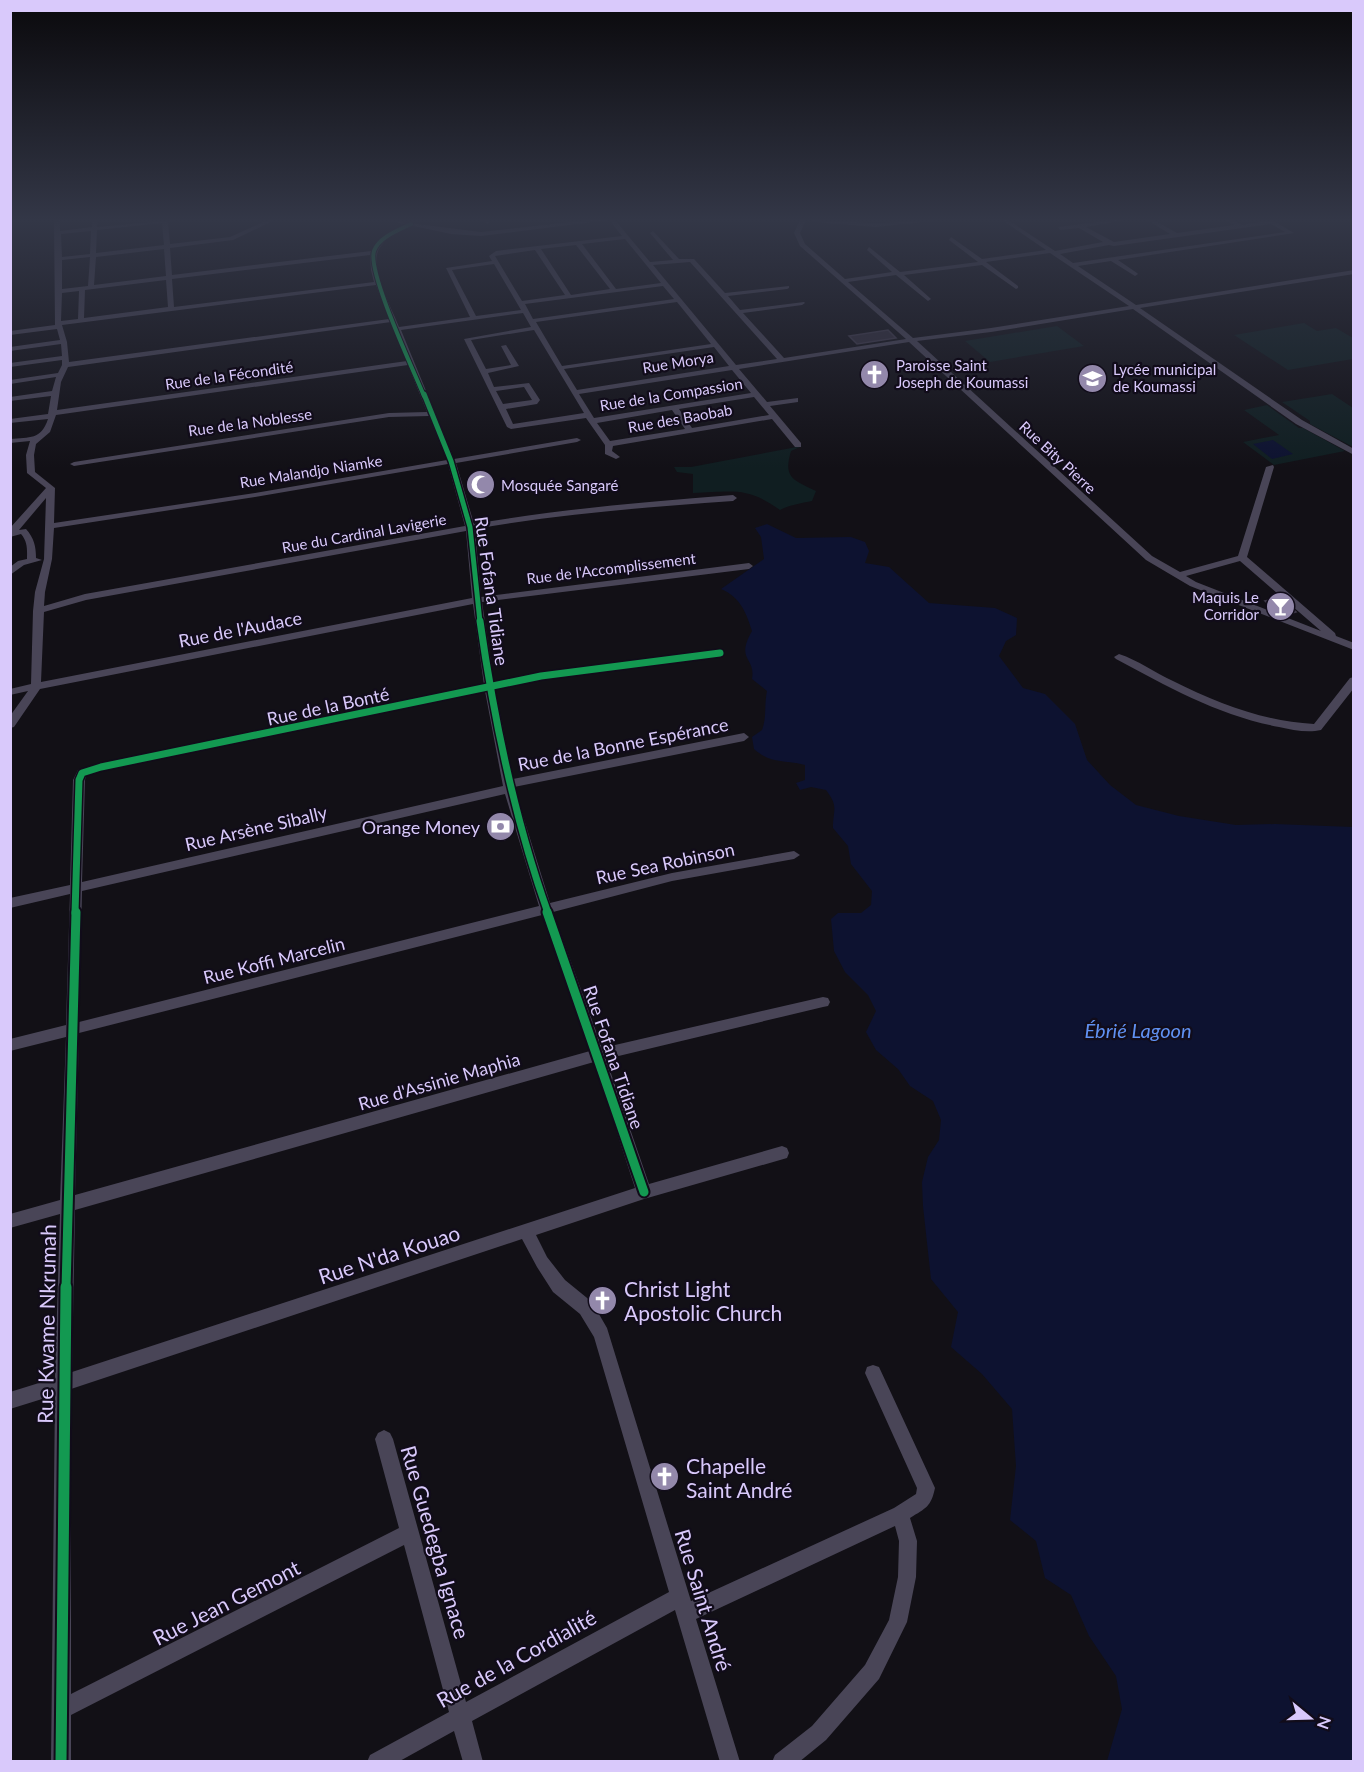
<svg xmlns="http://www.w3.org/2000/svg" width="1364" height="1772" font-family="Lato,sans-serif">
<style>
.green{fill:#101e21}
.water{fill:#0d1230}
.building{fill:#312c3a;stroke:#403a4b;stroke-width:1.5}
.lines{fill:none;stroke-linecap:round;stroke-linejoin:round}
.minor{fill:#494557;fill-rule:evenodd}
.tertiary{fill:#494557;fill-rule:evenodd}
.cycleway-far4-casing{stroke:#110c1a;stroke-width:6}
.cycleway-far3-casing{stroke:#110c1a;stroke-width:8}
.cycleway-far2-casing{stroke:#110c1a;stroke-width:10}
.cycleway-far1-casing{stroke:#110c1a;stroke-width:13}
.cycleway-casing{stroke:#110c1a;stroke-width:15}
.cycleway-far4{stroke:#139951;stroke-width:4}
.cycleway-far3{stroke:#139951;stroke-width:5}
.cycleway-far2{stroke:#139951;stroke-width:7}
.cycleway-far1{stroke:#139951;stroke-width:9}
.cycleway{stroke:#139951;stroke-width:11}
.labels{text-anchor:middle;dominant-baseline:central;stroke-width:4.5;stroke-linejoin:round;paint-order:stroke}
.far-street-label{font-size:15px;fill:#d9c9fb;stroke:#110c1a}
.far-poi-label{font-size:15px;fill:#d9c9fb;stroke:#110c1a;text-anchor:start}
.street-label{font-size:18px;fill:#d9c9fb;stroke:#110c1a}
.poi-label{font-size:18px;fill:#d9c9fb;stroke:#110c1a;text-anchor:end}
.water-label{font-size:20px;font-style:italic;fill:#6091f2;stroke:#110c1a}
.near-street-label{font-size:21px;fill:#d9c9fb;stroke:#110c1a}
.near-poi-label{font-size:21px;fill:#d9c9fb;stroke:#110c1a;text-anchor:start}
</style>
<rect width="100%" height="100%" fill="#121016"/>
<g class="green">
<polygon points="1304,323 1317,331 1336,328 1353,338 1353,359 1288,370 1234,335"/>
<polygon points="1057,326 1084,346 990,362 965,341"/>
<polygon points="1332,394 1353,408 1353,447 1310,424 1310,421 1282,402"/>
<polygon points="1267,405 1299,428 1303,428 1345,451 1274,465 1243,442 1279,435 1244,410"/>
<path d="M802,446l-11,5c-8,27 2,29 25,40l-4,10c-10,2 -23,4 -32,9 -33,-24 -48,-18 -87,-17v-19l-16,-2 -3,-5h17z"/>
</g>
<g class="water">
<polygon points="1273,440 1293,454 1272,459 1253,444"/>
<path d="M767,524l29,14 55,-1 14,5 4,9 -4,12 24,4 40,36 66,5 22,10 -1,17 -10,6 -7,15 24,32 22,6 30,30 12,36 23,25 26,20 43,11 57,9 39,-1 78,3v934h-246l15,-52 -6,-33 -27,-40 -18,-41 -26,-17 -9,-37 -26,-21 6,-54 -4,-57 -30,-35 -31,-27 7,-35 -27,-33 -8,-73 -1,-24 6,-25 11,-17 2,-20 -8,-19 -23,-15 -12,-17 -22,-19 -10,-18 10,-21 -8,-16 -23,-23 -11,-21 -3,-32 7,-6h23l10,-8 1,-14 -21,-27 -3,-18 -15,-18c0,-19 6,-21 -7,-38l-15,-3 -11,3 -4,-7 9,-3v-15c-21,-6 -33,0 -51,-16l-2,-12 10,-7c5,-13 2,-25 5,-39l-15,-12c4,-22 -17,-18 0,-48 -6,-19 -12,-34 -31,-42l43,-30 -3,-22 -6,-9z"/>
</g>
<g class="building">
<polygon points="888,330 896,338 857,344 849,336"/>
<polygon points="1279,598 1296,612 1286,615 1279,610 1276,611 1265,601"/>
</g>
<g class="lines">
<g class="minor">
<path d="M54,220h6v11l32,-4v-7h6l-1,7 79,-7 -8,2 2,22 60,-7 38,-17h7l-42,20 -63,8 2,27 199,-24 10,-12 28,-16h4v2c-10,6 -25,11 -32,21 -15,17 11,62 18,81l71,-10 -24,-49 46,-7 -3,-5 7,-5 126,-15 -13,-16h6l35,42 23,-2 -23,-27 3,-2 26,28h15l31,34 64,-7v2l-2,1 -59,7 12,14 64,-8 1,1 -3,2 -59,8 41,45 122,-19 -106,-93 -6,-13 6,-13h6l-6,13 5,11 40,35 47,-7 -25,-22 2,-3 31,25 78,-10 -29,-22 2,-3 31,22 64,-9 -44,-30h6l47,31 48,-9 -24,-14 -19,2 -2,-3 55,-7h13l-40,7 28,15 56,-8 -23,-14h7l23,13 57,-8 -8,-5h7l9,5 30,-5 22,13 -176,27 19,13 1,1 -3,2 -24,-15 -33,5 58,39 218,-35v4l-214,34 162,112 52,29v6l-58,-31 -163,-115 -142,23 -74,9 235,215 28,16 58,-16 28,-89 7,-2 1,2 -27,90 88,76 1,3 18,7v7l-164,-64 -44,-26 -237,-218 -170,27 28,33 31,-4v4l-28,4 31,37v4h-6l-23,-28 -159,27 -1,5 8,6 -4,2 -11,-5v-9l-19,-27 -75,11 -4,-2 -43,-88 67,-12 -8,-14 -122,17 53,129 123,-21 4,2 -4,2 -121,21 18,61c86,-15 172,-22 259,-29l4,3 -4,3c-87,6 -173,13 -258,28l6,68 268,-34 4,3 -4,3 -267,33 12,81 47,-10 179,-23 5,3 -5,3 -179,23 -46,10 18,90 231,-46 5,4 -5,4 -230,46 36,116 122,-30 122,-22 6,4 -6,4 -122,22 -119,31 49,136 221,-51 5,1 2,4 -2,4 -5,1 -217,52 43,125 133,-38 5,2 2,5 -2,5 -143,41 -108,36 11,22 18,23 27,22 15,26 84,273 203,-93 22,-14 1,-6 -52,-115 2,-6 6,-2 6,2 56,121c-4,19 -9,20 -25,30l7,23 -1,36 -9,45 -28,57 -53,61 -27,22h-27l3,-7 37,-29 53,-61 24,-45 9,-43 1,-36 -4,-15 -199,93 44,143h-20l-45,-152 -203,111 11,41h-20l-9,-31 -56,31h-31l3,-7 79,-43 -45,-167 -333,170v47h-20l4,-367 -45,14v-17l45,-14 5,-164 -50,14v-14l50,-14 6,-163 -56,14v-12l56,-14 4,-131 -60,14v-10l60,-13 3,-105 5,-10 23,-7 383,-78 -11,-81 -433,85 -26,38 -4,1v-12l18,-25 -18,4v-6l21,-5 2,-73 2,-19 9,-33 2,-61 -27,32 7,-1c8,9 10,17 10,29l6,2 -18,5 -14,10v-8l8,-6 9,-2c0,-9 1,-17 -6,-25l-11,3v-9l36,-40 -19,-15 -1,-18 4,-14 -20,2v-4c20,-2 31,1 38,-20l-38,4v-4l38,-5 3,-18 -41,5v-4l42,-6 4,-14 -46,7v-4l48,-7 4,-8v-5l-52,7v-4l52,-7 -1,-12 -51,7v-4l50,-7 -3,-11 -47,6v-4l45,-6zM162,223l2,22 -68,8 1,-23zM1271,224l14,8 -212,31 -13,-9 49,-9 5,1zM91,231l-1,23 -28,3 -1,-23zM625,239l36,44 -45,6 -34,-45zM576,245l34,44 -39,6 -30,-46zM164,249l2,27 -72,9 2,-28zM535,250l30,45 -43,6 -27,-45zM1050,253l79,53 -138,22 -78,10 -65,-56 48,-7 32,26 3,-2 -1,-1 -26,-23 78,-10 34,24 2,-1v-2l-32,-24zM370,255l1,15 3,12 -200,25 -2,-28zM90,257l-2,29 -26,3v-29zM690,262l87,97 -41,6 -83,-100zM494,264l27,46 -45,6 -24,-46zM166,280l2,27 -84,11 1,-28zM376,285l13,34 -320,43 -2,-20 -5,-17zM663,286l11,13 -141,20 -8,-15zM79,291l-1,28 -17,2 1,-28zM677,302l34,42 -149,22 -26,-44zM391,322l16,39 -350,49 4,-28 7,-15zM534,330l50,83 -71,11 -7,-15 31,-5 3,-4 -11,-17 -35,4 -6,-14 31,-7 -13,-21 -5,1 10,19 -25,4 -15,-29zM714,347l15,19 -152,24 -13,-21zM408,365l19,47 -38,1 -315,49 -4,2 4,2 315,-49 40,-1 18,44 -192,33 -201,30 1,-35 -20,-16 -1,-17 2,-11 14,-12 6,-17zM732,370l19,23 -157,25 -15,-24zM524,387l8,13 -29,4 -7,-13zM754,397l15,18 -77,13 -13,-19zM672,410l13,19 -75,12 -13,-18zM448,464l17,62 -380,68 -41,12 1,-14 7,-33 2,-31 201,-31zM466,531l6,67 -431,84 3,-70 42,-12zM1240,561l81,70 -125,-49 -10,-6zM485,691l18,95 -421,96 3,-102 1,-5 16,-5zM505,794l34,112 -460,116 3,-131zM542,915l48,136 -515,144 4,-162zM594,1062l41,126 -563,184 3,-162zM522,1239l15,28 16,25 27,22 14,23 75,255 -203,110 -73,-263 -3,-6 -6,-3 -6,3 -3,6 24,89 -328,166v-305z"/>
<polygon points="480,220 487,220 490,222 487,224"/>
<path d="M1119,654c19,6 36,19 54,27 46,23 90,40 141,43l36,-46 4,-1v11l-33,42c-13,3 -29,0 -42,-3 -59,-11 -111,-40 -163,-68l-2,-2z"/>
</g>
<g class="tertiary">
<polygon points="385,220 481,232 588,220 609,220 481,236 451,234"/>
<polygon points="811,220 876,223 942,220 876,227 814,222"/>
</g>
<defs>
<path id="cycleway-far4" d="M411,224c-12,6 -32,13 -37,27 -7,21 40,120 50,145"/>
<polyline id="cycleway-far3" points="424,394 451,461 470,527 480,622"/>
<g id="cycleway-far2">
<path d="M480,621c14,99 34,197 68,292"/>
<polyline points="75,913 79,780 82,773 101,767 541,676 720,653"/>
</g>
<g id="cycleway-far1">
<polyline points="547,912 644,1192"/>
<polyline points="66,1289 76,912"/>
</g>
<polyline id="cycleway" points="61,1762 66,1287"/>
</defs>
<use href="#cycleway-far4" class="cycleway-far4-casing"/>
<use href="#cycleway-far3" class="cycleway-far3-casing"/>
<use href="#cycleway-far2" class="cycleway-far2-casing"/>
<use href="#cycleway-far1" class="cycleway-far1-casing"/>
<use href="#cycleway" class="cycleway-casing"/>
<use href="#cycleway-far4" class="cycleway-far4"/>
<use href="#cycleway-far3" class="cycleway-far3"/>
<use href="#cycleway-far2" class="cycleway-far2"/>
<use href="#cycleway-far1" class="cycleway-far1"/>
<use href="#cycleway" class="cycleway"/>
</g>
<linearGradient id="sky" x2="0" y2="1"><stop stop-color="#0a090c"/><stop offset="0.47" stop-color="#333747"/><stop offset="1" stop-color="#333747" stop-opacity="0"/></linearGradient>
<rect width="1364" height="468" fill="url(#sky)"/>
<defs>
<symbol id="church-disc" viewBox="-11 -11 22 22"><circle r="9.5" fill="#9388ab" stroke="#110c1a"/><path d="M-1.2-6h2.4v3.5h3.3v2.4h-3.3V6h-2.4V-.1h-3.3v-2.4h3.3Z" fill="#fff"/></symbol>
<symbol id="school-disc" viewBox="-11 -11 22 22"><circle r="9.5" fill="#9388ab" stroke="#110c1a"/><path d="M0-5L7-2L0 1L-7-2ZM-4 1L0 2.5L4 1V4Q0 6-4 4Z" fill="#fff"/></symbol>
<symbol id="mosque-disc" viewBox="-11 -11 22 22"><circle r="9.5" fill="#9388ab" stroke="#110c1a"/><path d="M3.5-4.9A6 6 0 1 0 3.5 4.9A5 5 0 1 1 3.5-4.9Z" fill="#fff"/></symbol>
<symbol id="bar-disc" viewBox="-11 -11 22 22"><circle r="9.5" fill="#9388ab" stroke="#110c1a"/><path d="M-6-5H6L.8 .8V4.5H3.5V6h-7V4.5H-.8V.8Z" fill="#fff"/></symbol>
<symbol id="bank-disc" viewBox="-11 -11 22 22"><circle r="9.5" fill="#9388ab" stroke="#110c1a"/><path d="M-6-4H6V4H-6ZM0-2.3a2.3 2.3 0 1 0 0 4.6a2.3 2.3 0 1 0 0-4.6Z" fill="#fff"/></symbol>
</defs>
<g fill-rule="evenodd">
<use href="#church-disc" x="858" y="358" width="33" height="33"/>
<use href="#school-disc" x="1076" y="362" width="33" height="33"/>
<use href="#mosque-disc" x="464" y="468" width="33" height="33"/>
<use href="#bar-disc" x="1264" y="590" width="33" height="33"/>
<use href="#bank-disc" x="484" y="810" width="33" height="33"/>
<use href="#church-disc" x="586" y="1284" width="33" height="33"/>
<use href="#church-disc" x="648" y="1460" width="33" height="33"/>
</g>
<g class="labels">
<g class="far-street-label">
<text transform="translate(678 362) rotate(-9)">Rue Morya</text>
<text transform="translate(229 375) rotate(-8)">Rue de la Fécondité</text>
<text transform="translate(671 394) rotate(-9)">Rue de la Compassion</text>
<text transform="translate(680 418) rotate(-10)">Rue des Baobab</text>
<text transform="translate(250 422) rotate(-8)">Rue de la Noblesse</text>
<text transform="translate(1058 457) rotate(43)">Rue Bity Pierre</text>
<text transform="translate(311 471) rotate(-9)">Rue Malandjo Niamke</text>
<text transform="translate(364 533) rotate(-10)">Rue du Cardinal Lavigerie</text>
<text transform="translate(611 568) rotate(-7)">Rue de l'Accomplissement</text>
</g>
<g class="far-poi-label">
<text x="896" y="365">Paroisse Saint<tspan x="896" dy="17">Joseph de Koumassi</tspan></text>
<text x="1113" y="369">Lycée municipal<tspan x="1113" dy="17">de Koumassi</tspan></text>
<text x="501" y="485">Mosquée Sangaré</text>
<text x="1259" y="597" text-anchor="end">Maquis Le<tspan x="1259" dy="17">Corridor</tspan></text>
</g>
<g class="street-label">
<text transform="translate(492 591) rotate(82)">Rue Fofana Tidiane</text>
<text transform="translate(240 629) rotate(-11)">Rue de l'Audace</text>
<text transform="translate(328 706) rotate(-12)">Rue de la Bonté</text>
<text transform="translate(623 744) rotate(-11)">Rue de la Bonne Espérance</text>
<text transform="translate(256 828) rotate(-13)">Rue Arsène Sibally</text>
<text transform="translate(665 863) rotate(-12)">Rue Sea Robinson</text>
<text transform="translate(274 960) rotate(-14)">Rue Koffi Marcelin</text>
<text transform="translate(614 1057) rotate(71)">Rue Fofana Tidiane</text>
<text transform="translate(439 1081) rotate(-16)">Rue d'Assinie Maphia</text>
</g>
<g class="poi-label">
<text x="480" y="827">Orange Money</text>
</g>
<g class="water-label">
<text x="1138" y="1030">Ébrié Lagoon</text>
</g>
<g class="near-street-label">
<text transform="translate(389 1254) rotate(-18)">Rue N'da Kouao</text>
<text transform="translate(46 1324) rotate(-89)">Rue Kwame Nkrumah</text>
<text transform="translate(436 1542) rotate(74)">Rue Guedegba Ignace</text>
<text transform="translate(704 1600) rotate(73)">Rue Saint André</text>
<text transform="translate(226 1602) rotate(-27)">Rue Jean Gemont</text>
<text transform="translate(516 1658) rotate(-29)">Rue de la Cordialité</text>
</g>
<g class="near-poi-label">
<text x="624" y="1288">Christ Light<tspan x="624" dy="24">Apostolic Church</tspan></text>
<text x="686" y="1465">Chapelle<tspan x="686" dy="24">Saint André</tspan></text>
</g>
</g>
<rect width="1364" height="1772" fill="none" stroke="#d9c9fb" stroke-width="24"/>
<g transform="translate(1310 1718) rotate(109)" stroke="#110c1a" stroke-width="4.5" paint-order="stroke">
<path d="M0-4.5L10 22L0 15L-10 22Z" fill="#d9c9fb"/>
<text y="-9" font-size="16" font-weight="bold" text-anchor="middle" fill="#d9c9fb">N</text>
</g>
</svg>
